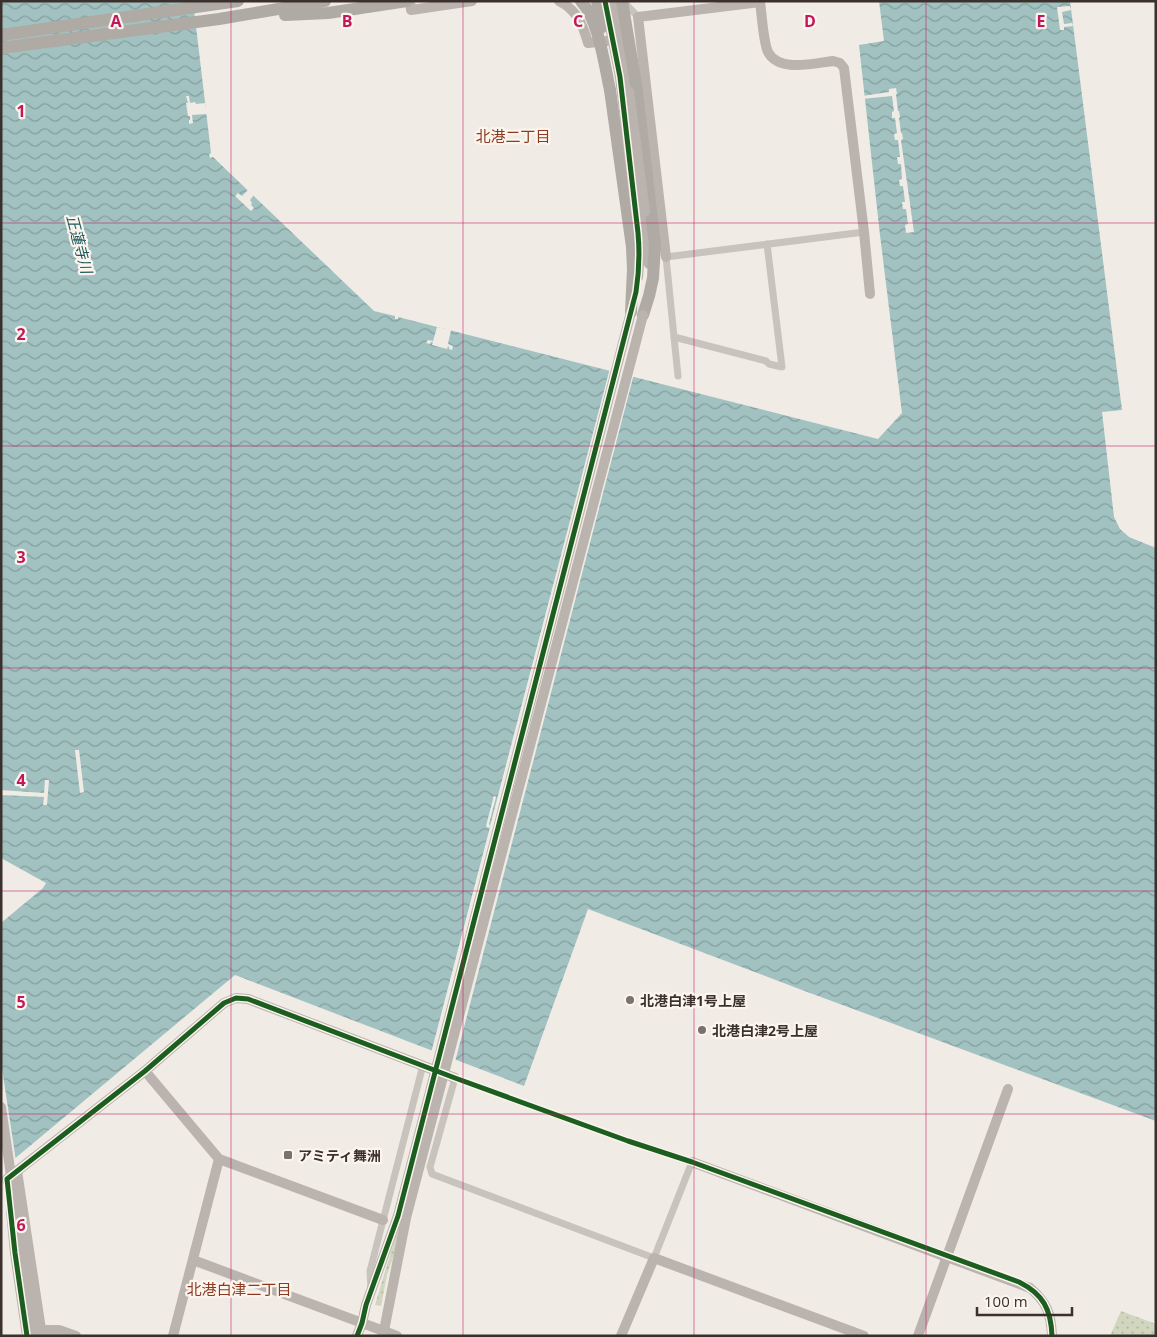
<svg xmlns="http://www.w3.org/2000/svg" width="1157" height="1337" font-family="'Open Sans','Noto Sans JP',sans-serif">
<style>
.grass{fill:url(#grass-dots)}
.water{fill:url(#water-waves)}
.pier{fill:#f0ebe5}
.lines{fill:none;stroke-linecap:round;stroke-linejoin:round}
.street{stroke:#c9c3be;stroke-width:7}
.secondary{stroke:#bab3ae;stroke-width:10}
.highway{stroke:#afaaa4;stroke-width:12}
.secondary-bridge{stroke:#bab3ae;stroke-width:10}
.highway-bridge{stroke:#afaaa4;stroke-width:12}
.cycleway-casing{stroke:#fbf5ee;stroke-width:8}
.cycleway{stroke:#1b5e20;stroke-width:5}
.grid{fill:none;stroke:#c2185b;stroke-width:1;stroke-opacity:0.55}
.poi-dot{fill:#7a716c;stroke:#fbf5ee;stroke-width:2}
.labels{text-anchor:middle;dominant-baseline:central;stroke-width:4.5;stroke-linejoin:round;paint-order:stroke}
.poi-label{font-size:14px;font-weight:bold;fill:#3b302b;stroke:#fbf5ee;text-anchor:start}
.neighbourhood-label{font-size:15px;fill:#8c3b22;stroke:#fbf5ee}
.water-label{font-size:15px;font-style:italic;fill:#1f5a5e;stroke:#fbf5ee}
.grid-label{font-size:16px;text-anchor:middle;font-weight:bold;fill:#c2185b;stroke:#fbf5ee;stroke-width:4.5;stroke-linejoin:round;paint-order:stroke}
</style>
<defs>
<pattern id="grass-dots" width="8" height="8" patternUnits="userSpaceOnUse" patternTransform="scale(1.25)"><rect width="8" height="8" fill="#d1d6bf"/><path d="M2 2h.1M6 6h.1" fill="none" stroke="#b4b8a4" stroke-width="1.8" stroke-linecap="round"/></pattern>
<pattern id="water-waves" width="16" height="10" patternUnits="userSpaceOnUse" patternTransform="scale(1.25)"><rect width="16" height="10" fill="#a1c2c1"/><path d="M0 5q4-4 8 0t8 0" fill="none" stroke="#849e9d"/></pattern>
</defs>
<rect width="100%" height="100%" fill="#f0ebe5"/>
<g class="grass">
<polygon points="401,1218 396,1249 387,1275 381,1306 375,1305"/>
<polygon points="1121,1311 1156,1324 1156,1336 1110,1336"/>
</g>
<polygon class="water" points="1,1 193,1 211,153 209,155 210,158 213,157 374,311 395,316 395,319 398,319 398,317 878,439 902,413 880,235 859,45 884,41 879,1 1070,1 1122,410 1102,412 1114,517 1120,529 1129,537 1156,548 1156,1121 802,990 588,909 524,1086 235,975 1,1170 1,923 43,888 46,883 1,858"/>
<g class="pier">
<polygon points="1070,6 1071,10 1062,12 1064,24 1072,23 1073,26 1064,27 1064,30 1060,30 1057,7"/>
<polygon points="896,88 897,94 896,94 898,111 899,111 900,117 899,118 901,133 902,133 903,139 901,140 914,232 906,233 905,225 908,224 906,209 903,209 902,202 905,202 903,186 900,186 899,180 902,179 901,164 898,164 897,157 900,157 898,140 895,140 894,134 897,133 895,118 892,118 892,112 894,111 892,96 862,99 862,96 889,92 889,89"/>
<polygon points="186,96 189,96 190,103 195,102 196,104 205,103 207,114 192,115 193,123 189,124 189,120 190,120 190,116 188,116 186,103 188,103"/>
<polygon points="248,190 254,195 250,200 252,203 251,205 254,208 251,211 235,196 238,193 242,196"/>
<polygon points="437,327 451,330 448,344 453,346 452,350 449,349 449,347 448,346 447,349 432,345 433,342 431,342 430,344 426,343 428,340 433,341"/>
<polygon points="610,368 634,374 455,1062 431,1053 490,827 488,828 486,826 493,799 493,797 495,796 496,797 489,824 490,826"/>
<polygon points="75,750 79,750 84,792 80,793"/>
<polygon points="45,780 49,780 47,805 43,805 44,797 1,795 1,790 44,793"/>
<polygon points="1,1062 16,1161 1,1172"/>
</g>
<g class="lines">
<g class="street">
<polyline points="624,2 638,17"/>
<polyline points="767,244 782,367 769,364 766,361 674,337 666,257 864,232"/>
<polyline points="674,337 678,376"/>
<polygon points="455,1078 628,1141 692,1162 654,1258 432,1174 430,1167"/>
<polyline points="371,1289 370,1271 423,1065"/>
</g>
<g class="secondary">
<polyline points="410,1 411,10 472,1"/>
<path d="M559,1c18,9 24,24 29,42l19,-2"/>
<polyline points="645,212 647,232 649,264"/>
<polyline points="636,214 640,253 638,277"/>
<path d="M666,257l-28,-240 122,-15c2,13 3,39 8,50 11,21 47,11 65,9l7,2 4,5 20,164 6,62"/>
<polyline points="145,1071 219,1159 383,1220"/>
<path d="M692,1162l338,126c17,14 21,26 22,48"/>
<polyline points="17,1171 42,1336"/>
<polyline points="8,1182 7,1179 17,1171 145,1071 224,1003 236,998 248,999 455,1078"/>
<polyline points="11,1211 15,1253 27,1336"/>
<polyline points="193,1260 397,1336"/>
<polyline points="29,1299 34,1336"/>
<polyline points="41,1330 59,1330 76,1336"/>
<polyline points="173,1336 219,1159"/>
<polyline points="357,1336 362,1323 366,1305 398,1216"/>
<polyline points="383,1336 406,1218"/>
<polyline points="621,1336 654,1258 864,1336"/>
<polyline points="918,1336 1008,1089"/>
</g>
<g class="highway">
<polyline points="285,15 328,13 407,1"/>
<polyline points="1,35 238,1"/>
<polyline points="1,48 219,19 325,1"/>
<polyline points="636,84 655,245 653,278 649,296 643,315"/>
<polyline points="610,90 632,247 633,269 631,312"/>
</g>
<g class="secondary-bridge">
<polyline points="605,1 620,77 636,214"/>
<polyline points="613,1 627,75 645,212"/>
<polyline points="1,1107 29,1299"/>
<polyline points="398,1216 631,312"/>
<polyline points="406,1218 643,315"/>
</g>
<g class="highway-bridge">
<path d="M581,1c18,20 23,62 29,89"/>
<polyline points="597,1 601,28"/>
<polyline points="622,1 636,84"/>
</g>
<defs>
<g id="cycleway">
<path d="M27,1336l-12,-83 -8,-74 138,-108 79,-68 12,-5 12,1 207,79 173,63 64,21 327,120c24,12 32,27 33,54"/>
<path d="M357,1336l5,-13 4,-18 32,-89 238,-924c3,-20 4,-38 2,-59l-18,-156 -15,-76"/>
</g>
</defs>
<use href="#cycleway" class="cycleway-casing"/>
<use href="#cycleway" class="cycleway"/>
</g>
<path class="grid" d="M231,1v1335M463,1v1335M694,1v1335M926,1v1335M1,223h1155M1,446h1155M1,668h1155M1,891h1155M1,1114h1155"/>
<g class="poi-dot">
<circle cx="630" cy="1000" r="5"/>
<circle cx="702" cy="1030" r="5"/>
<rect x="283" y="1150" width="10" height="10" rx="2.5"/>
</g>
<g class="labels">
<g class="poi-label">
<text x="640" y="1000">北港白津1号上屋</text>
<text x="712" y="1030">北港白津2号上屋</text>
<text x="298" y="1155">アミティ舞洲</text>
</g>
<g class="neighbourhood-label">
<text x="513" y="136">北港二丁目</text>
<text x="239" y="1289">北港白津二丁目</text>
</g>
<g class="water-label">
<text transform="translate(80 244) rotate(75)">正蓮寺川</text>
</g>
</g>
<g class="grid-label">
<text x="116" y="27">A</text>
<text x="347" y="27">B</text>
<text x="578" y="27">C</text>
<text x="810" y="27">D</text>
<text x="1041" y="27">E</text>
<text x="21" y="117">1</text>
<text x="21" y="340">2</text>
<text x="21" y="563">3</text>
<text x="21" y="786">4</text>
<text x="21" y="1008">5</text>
<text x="21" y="1231">6</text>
</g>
<rect width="1157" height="1337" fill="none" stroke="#3b302b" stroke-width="5"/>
<path d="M977 1307v8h95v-8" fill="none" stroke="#3b302b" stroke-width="2.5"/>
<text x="984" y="1307" font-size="15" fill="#3b302b" stroke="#fbf5ee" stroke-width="4" paint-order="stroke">100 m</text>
</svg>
